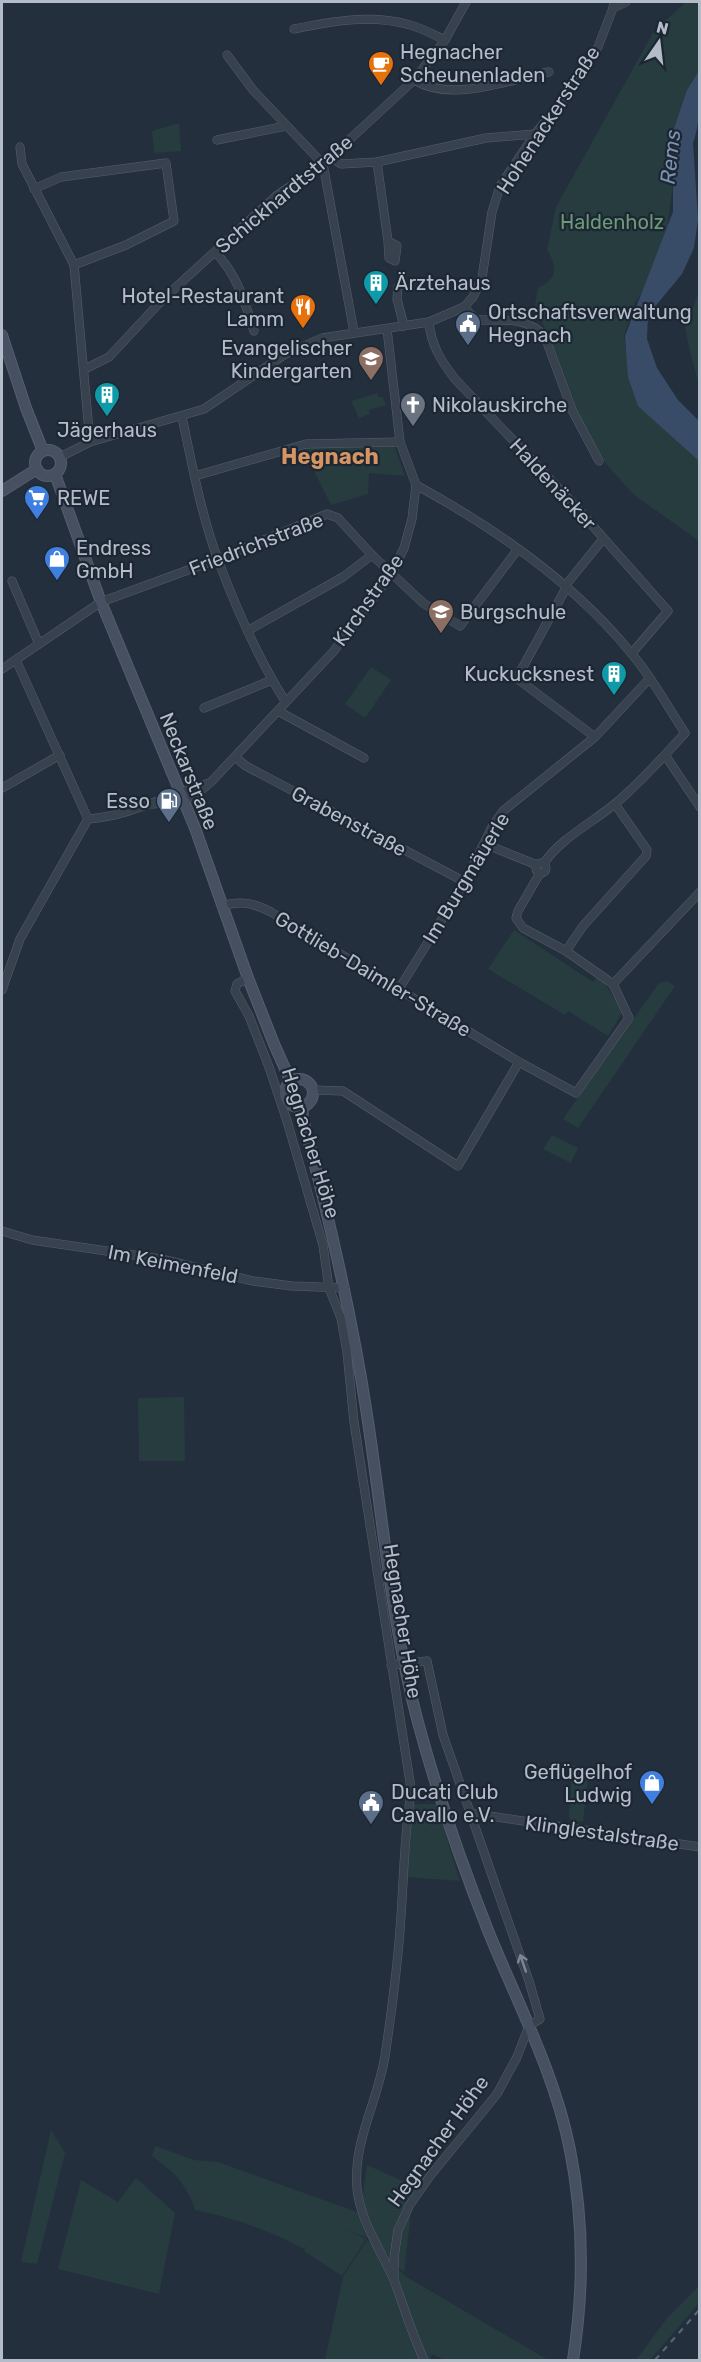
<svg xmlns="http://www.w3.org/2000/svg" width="701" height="2362" font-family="Rubik,sans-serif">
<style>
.green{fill:#263c3f}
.water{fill:#394c67}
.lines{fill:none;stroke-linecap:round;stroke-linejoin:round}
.street-casing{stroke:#565f6c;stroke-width:9}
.secondary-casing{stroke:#565f6c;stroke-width:12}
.street{stroke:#38414e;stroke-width:8}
.secondary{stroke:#465061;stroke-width:10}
.rail{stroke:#5a6575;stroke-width:2;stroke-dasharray:6 6;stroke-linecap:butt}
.oneway{stroke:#7c8592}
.labels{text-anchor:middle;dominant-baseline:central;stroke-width:4.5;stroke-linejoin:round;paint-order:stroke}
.poi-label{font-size:20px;fill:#b4bcc9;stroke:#1d2633;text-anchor:start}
.street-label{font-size:20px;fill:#b4bcc9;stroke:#1d2633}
.park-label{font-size:20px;fill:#6b9a76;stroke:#1d2633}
.water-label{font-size:21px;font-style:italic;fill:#7c92b1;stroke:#1d2633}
.quarter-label{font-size:22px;font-weight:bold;fill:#d59563;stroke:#1d2633}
</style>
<rect width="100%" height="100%" fill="#242f3e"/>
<g class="green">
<path d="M686,2h13v76l-25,98 -8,63 -15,43 -16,20 -11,34 5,32 70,88v85l-66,-47 -33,-37 -26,-48 -14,-44 -25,-60 3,-17c19,-9 20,-21 9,-38l9,-43 98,-176z"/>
<polygon points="179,123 181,151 154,153 152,131"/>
<polygon points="699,292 699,384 691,356 685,327"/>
<polygon points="378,393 378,397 383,397 386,405 369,410 370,414 359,418 351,401"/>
<polygon points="307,445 394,445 405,476 369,473 368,494 331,505 303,449"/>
<polygon points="371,667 391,680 365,718 345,704"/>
<polygon points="514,930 593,982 598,976 601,978 623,1011 608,1036 568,1011 565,1015 488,969"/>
<polygon points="667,981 675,986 578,1128 563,1119 659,983"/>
<polygon points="552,1135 578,1148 571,1163 543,1149"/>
<polygon points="184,1397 185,1461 139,1461 138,1398"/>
<polygon points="572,1765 589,1768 583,1822 571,1821 569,1817"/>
<polygon points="414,1804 436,1804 460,1881 406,1877"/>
<polygon points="51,2130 65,2153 37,2264 21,2262"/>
<path d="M155,2146l39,14 24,2 139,50 10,26 -22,-9 21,10 -24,37 -38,-25 3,-7 -3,5c-35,-19 -70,-31 -109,-39 -7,-25 -22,-39 -43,-54z"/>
<polygon points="367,2165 414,2186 404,2273 384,2251 362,2201"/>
<polygon points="136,2178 175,2213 159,2294 58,2269 81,2180 118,2202"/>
<polygon points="367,2240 405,2276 548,2360 446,2360 431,2354 431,2360 325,2360 343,2277"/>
<polygon points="699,2286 699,2303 650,2360 636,2360 668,2317"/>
</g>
<path class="water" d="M699,71c1,23 2,50 -6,72l5,76 -4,29 -12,26 -34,41 -1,24 10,29 21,32 21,21v40l-61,-55 -10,-29 -3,-41 48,-124v-80l14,-42z"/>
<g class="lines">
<defs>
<g id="street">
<polyline points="613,8 626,2"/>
<path d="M294,29c39,-8 77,-15 116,-4 12,3 24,10 35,15"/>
<polyline points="227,55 253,90 323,164 354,332"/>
<path d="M414,80c39,23 93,0 135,-8"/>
<polyline points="217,140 286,126"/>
<polyline points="20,147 22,164 74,265 90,442"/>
<polyline points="330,157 341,164 377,162 486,138 535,134"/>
<polyline points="377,162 388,241 389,258 395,261 397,246 388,241"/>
<polyline points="34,189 61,177 166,163 174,221 126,245 74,265"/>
<path d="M215,252c23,24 29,48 39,79"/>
<polyline points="398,287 397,299 404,326"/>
<path d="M464,307l12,13c25,1 51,-5 69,17l27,73 27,51"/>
<path d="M429,322c2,23 12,39 26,57l113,119 100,113 -36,42"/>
<polyline points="85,369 109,357 163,299 276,196 323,164 414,80 445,40 466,2"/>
<path d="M182,417c10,47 19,97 36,143 18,48 40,98 67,141"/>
<polyline points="60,457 90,442 204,409 284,355 322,338 429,322 464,307 473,297 482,278 492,212 500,186 535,134 560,104 598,47 613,8 614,2"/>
<polyline points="195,476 306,444 400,442"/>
<path d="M416,485c79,43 158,98 215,168 21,24 36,53 54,80 -22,24 -44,49 -69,70 -24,20 -55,35 -72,60"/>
<polyline points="12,581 39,644"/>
<polyline points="565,586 603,539"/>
<polyline points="566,588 518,676 519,680 595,737"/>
<polyline points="249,630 343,577 372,555"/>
<polyline points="16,660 88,819"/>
<polyline points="2,669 101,602 218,559 327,514 338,518 372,555 423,603 460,626 518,549"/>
<polyline points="204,708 272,680"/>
<polyline points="278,711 364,758"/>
<polyline points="665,755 700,807"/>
<polyline points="235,757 246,766 465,882"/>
<polyline points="2,788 60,755"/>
<path d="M152,804c29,-3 37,-2 59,-22l122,-130 59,-79 12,-25 8,-29 4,-34 -16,-43 -13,-113"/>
<path d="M88,819c44,-3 80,-25 121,-36"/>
<polyline points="485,844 537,865"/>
<circle cx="541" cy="868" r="5"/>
<polyline points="540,873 518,911 516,918 523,928 566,951 613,984"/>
<path d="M222,906c19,-6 31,-3 49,6l248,150 -61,104 -115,-75 -30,-1"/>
<polyline points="566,951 583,926 646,856 647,850 615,804"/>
<path d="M248,978l-11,6 -2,7 14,25 20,51 18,54 36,124 6,43 12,30 6,34 7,70 56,360 1,12c-7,41 -7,81 -10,122 -3,47 -9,93 -16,140 -7,45 -32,85 -28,132 3,33 24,62 37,92 10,27 18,54 30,80"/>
<polyline points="613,984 700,892"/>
<polyline points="399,989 465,882 493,825 503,811 595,737 649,679"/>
<polyline points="2,990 20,939 88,819"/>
<polyline points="519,1062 576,1093 629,1018 613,984"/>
<polyline points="2,1231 32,1240 161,1259 253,1281 292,1286 345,1288"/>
<polyline points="391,1665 427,1661 443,1735 529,1981 540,2019 529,2026 517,2057 497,2094 430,2176 409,2206 398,2230 394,2258 394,2276"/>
<polyline points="469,1813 700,1847"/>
</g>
<g id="secondary">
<polyline points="2,335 26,408 43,451"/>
<circle cx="48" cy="463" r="13"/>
<polyline points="55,474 101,602 195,828 248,978 274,1044 291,1082"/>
<polyline points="2,491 37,469"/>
<circle cx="299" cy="1093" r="14"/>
<path d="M302,1108l1,11c26,98 49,196 64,296 16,103 24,209 52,311 19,70 43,139 70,207 29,71 66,141 81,217 14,70 14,140 3,210"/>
</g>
</defs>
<use href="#street" class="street-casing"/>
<use href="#secondary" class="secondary-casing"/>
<use href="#street" class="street"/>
<use href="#secondary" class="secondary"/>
<polyline class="rail" points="655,2360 700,2309"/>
</g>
<defs><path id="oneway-shaft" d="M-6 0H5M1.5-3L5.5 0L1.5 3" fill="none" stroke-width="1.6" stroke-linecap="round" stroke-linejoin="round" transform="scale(1.5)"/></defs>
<use class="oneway" href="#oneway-shaft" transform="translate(523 1963) rotate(-109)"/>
<defs>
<symbol id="cafe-pin" viewBox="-11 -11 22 30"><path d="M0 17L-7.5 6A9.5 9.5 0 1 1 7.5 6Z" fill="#e8710a" stroke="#1d2633"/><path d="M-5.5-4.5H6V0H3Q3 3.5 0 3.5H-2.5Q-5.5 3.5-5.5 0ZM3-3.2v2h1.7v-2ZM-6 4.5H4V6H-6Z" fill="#fff"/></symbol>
<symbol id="building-pin" viewBox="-11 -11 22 30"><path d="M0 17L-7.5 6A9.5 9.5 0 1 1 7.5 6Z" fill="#0f9aa8" stroke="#1d2633"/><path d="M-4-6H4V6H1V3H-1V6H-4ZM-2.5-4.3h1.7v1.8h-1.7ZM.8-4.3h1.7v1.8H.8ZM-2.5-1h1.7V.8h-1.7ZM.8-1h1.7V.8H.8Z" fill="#fff"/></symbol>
<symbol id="restaurant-pin" viewBox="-11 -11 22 30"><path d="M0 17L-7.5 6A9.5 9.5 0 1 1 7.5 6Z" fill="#e8710a" stroke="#1d2633"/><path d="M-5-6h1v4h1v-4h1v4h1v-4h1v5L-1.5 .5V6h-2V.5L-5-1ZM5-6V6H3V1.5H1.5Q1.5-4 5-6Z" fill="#fff"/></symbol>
<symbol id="civic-pin" viewBox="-11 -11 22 30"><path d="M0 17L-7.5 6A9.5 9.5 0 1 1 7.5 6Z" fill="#5c6f8a" stroke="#1d2633"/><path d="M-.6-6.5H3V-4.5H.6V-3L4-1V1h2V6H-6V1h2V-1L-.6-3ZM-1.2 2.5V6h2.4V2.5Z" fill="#fff"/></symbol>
<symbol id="school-pin" viewBox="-11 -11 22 30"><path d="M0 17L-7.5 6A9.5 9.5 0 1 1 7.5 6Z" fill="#8d6e63" stroke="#1d2633"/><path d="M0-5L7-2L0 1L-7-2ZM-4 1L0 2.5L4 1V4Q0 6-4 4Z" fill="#fff"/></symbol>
<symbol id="church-pin" viewBox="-11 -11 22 30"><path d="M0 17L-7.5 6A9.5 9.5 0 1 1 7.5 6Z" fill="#6b7280" stroke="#1d2633"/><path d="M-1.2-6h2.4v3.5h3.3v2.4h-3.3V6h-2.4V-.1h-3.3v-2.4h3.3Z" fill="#fff"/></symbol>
<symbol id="supermarket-pin" viewBox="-11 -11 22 30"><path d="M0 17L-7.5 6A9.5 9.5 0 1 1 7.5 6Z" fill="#3f7fe0" stroke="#1d2633"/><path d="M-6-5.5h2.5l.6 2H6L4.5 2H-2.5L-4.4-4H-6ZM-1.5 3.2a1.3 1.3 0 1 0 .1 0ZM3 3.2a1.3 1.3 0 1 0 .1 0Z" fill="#fff"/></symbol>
<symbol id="shop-pin" viewBox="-11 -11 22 30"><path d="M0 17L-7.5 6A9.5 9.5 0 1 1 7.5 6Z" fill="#3f7fe0" stroke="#1d2633"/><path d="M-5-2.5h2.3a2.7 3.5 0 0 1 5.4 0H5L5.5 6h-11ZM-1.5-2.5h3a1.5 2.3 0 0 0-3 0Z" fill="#fff"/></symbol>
<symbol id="fuel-pin" viewBox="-11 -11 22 30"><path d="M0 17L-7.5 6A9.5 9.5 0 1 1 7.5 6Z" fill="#5c6f8a" stroke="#1d2633"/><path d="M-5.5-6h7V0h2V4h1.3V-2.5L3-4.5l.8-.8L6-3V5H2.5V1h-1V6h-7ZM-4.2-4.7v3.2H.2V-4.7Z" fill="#fff"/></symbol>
</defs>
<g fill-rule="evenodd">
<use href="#cafe-pin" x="366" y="49" width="30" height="40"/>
<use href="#building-pin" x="361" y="268" width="30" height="40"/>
<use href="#restaurant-pin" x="288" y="292" width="30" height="40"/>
<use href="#civic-pin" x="453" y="309" width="30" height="40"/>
<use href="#school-pin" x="356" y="344" width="30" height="40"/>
<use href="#building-pin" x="92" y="380" width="30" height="40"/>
<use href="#church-pin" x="398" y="390" width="30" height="40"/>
<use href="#supermarket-pin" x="22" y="483" width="30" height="40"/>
<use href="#shop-pin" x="42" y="544" width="30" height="40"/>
<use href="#school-pin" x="426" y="597" width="30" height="40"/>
<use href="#building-pin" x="599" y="659" width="30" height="40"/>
<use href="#fuel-pin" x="154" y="786" width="30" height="40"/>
<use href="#shop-pin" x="637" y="1768" width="30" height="40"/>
<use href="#civic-pin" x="356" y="1788" width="30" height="40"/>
</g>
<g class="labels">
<g class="poi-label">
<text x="400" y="52">Hegnacher<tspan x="400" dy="23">Scheunenladen</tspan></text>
<text x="395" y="283">Ärztehaus</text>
<text x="284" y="296" text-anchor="end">Hotel-Restaurant<tspan x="284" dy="23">Lamm</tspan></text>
<text x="488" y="312">Ortschaftsverwaltung<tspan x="488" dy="23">Hegnach</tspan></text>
<text x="352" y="348" text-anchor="end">Evangelischer<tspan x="352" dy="23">Kindergarten</tspan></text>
<text x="432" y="405">Nikolauskirche</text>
<text x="107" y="430" text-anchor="middle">Jägerhaus</text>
<text x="57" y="498">REWE</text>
<text x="76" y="548">Endress<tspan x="76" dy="23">GmbH</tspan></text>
<text x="460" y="612">Burgschule</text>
<text x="594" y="674" text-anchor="end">Kuckucksnest</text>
<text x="150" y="801" text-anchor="end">Esso</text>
<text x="632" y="1772" text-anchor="end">Geflügelhof<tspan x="632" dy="23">Ludwig</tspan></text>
<text x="391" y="1792">Ducati Club<tspan x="391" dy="23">Cavallo e.V.</tspan></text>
</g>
<g class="street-label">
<text transform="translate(548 120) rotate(-57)">Hohenackerstraße</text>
<text transform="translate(284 194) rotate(-40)">Schickhardtstraße</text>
<text transform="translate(553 484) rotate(47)">Haldenäcker</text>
<text transform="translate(256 544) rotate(-21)">Friedrichstraße</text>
<text transform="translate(368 600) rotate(-55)">Kirchstraße</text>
<text transform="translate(189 771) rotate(68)">Neckarstraße</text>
<text transform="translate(349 821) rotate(28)">Grabenstraße</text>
<text transform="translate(466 878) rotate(-59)">Im Burgmäuerle</text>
<text transform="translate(373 974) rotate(31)">Gottlieb-Daimler-Straße</text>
<text transform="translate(311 1143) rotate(73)">Hegnacher Höhe</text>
<text transform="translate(173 1264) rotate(11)">Im Keimenfeld</text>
<text transform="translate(403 1621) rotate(81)">Hegnacher Höhe</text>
<text transform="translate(602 1833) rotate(8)">Klinglestalstraße</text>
<text transform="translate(438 2141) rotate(-54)">Hegnacher Höhe</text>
</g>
<g class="park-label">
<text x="612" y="222">Haldenholz</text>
</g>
<g class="water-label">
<text transform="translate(670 157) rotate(-84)">Rems</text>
</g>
<g class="quarter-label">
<text x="330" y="456">Hegnach</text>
</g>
</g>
<rect width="701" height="2362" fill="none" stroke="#b4bcc9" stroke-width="6"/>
<g transform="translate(659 42) rotate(14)" stroke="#1d2633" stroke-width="4.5" paint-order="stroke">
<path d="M0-4.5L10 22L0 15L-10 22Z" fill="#b4bcc9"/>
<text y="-9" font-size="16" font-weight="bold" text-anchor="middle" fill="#b4bcc9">N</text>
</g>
</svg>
